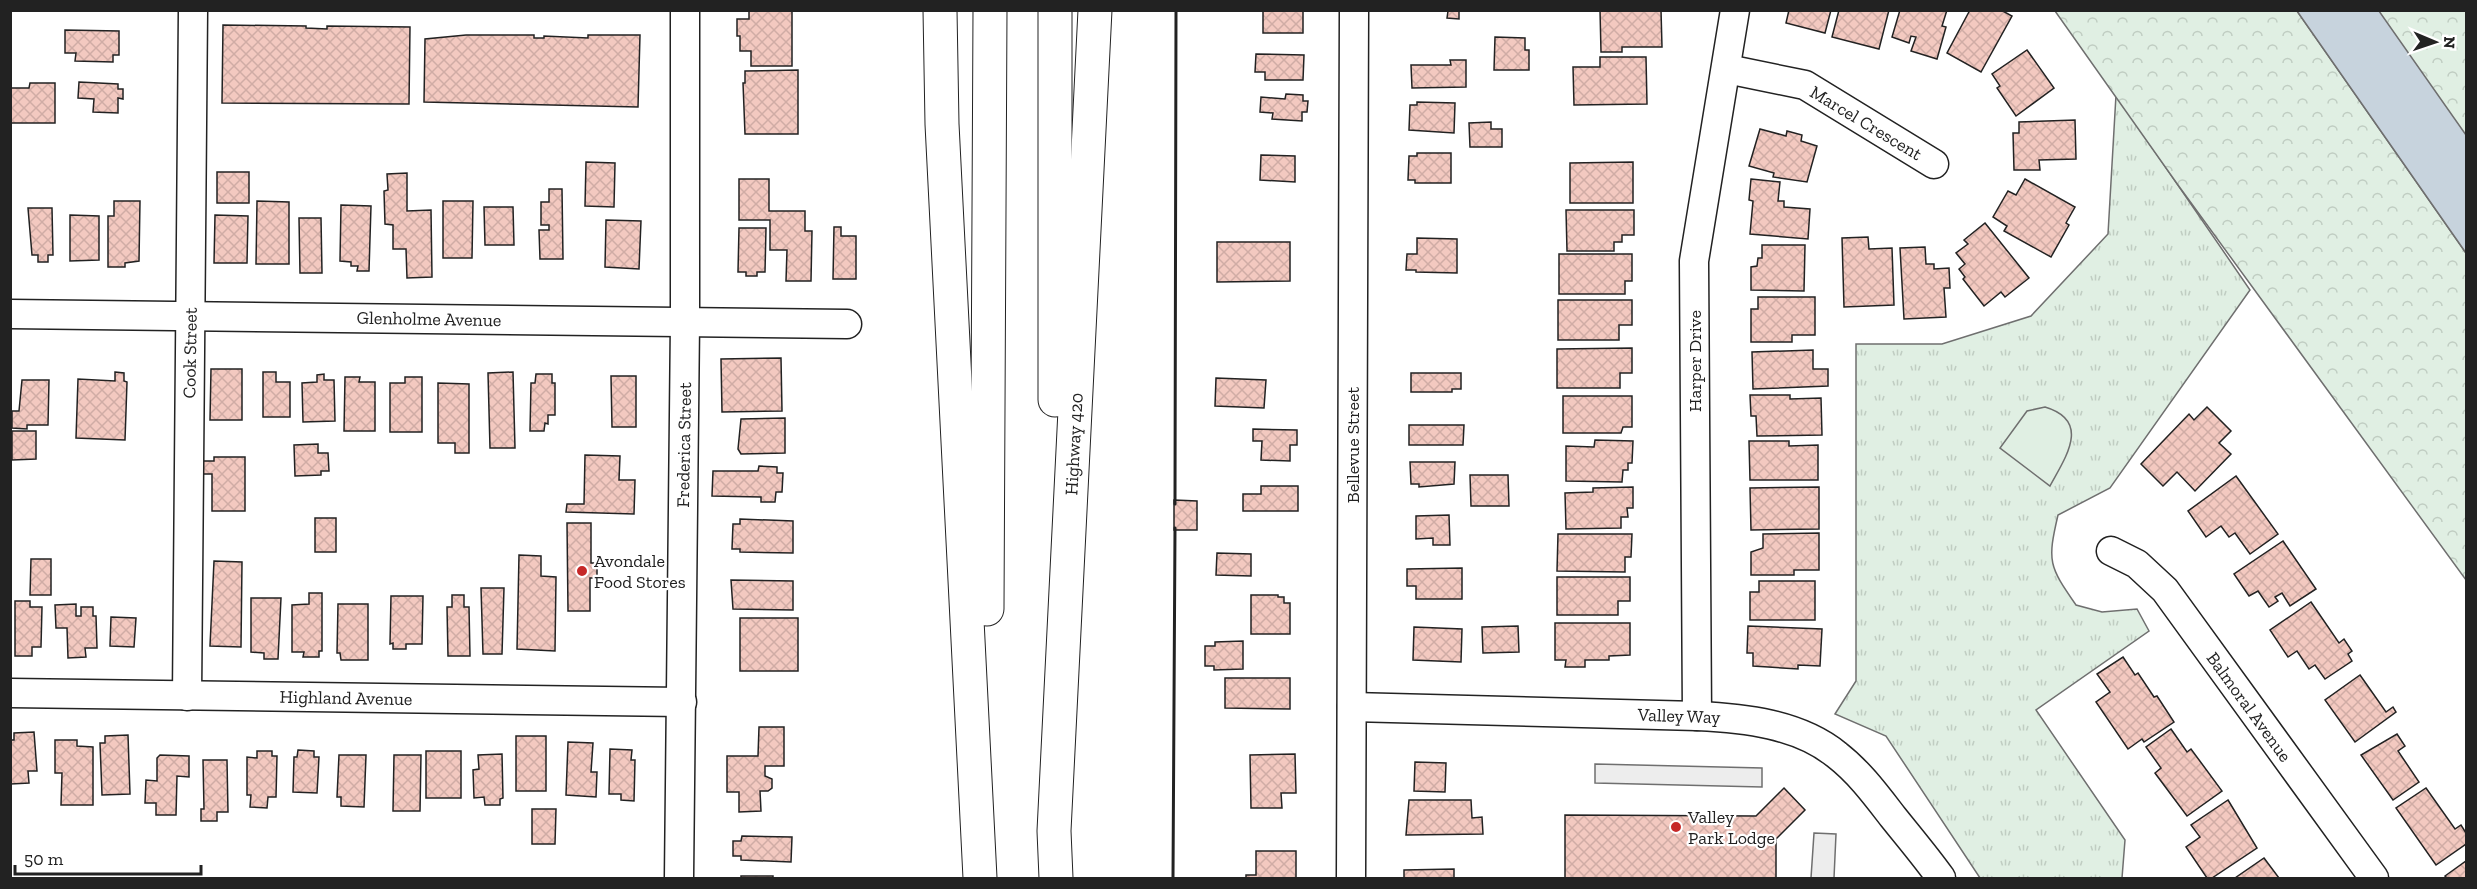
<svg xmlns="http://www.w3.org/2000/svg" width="2477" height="889" font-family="'Zilla Slab',serif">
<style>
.grass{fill:url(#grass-tufts);stroke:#6f6f6f;stroke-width:1.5}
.forest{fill:url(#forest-crowns);stroke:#6f6f6f;stroke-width:1.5}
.garden{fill:#e0efe3;stroke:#6f6f6f;stroke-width:1.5}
.parking{fill:#ededed;stroke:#6f6f6f;stroke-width:1.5}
.water{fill:#c7d3dd;stroke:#6f6f6f;stroke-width:1.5}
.building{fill:url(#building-cross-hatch);stroke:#222;stroke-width:1.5}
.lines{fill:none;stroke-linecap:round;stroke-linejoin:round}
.minor-casing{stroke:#222;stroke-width:31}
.highway-casing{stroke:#222;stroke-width:35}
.minor{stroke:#fff;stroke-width:28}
.highway{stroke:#fff;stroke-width:33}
.wall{stroke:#222;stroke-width:3}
.poi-dot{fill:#c62828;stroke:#fff;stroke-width:2}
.labels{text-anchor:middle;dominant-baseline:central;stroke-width:4.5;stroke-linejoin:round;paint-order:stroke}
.street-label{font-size:18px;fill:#222;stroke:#fff}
.poi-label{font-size:18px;fill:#222;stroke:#fff;text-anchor:start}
</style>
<defs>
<pattern id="grass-tufts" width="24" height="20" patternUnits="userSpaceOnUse" patternTransform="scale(1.5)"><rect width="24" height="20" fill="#e0efe3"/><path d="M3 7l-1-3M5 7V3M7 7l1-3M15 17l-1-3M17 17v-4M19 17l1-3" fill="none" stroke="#c0cdc2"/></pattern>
<pattern id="forest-crowns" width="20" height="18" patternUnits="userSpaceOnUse" patternTransform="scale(1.5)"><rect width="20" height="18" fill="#e0efe3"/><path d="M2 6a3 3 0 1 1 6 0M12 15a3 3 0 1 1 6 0" fill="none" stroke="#c0cdc2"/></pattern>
<pattern id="building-cross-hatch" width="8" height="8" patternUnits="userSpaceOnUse" patternTransform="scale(1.5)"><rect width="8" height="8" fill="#f3c9c0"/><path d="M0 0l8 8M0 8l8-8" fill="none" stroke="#d0aca5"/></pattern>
</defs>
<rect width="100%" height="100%" fill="#fff"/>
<path class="grass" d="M2116,95l134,195 -140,198 -52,27c-11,47 -9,51 18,90l26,7 35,-3 12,22 -113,79 89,130 -3,38h-142l-94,-142 -51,-22 21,-33v-337h86l89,-28 77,-82z"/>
<g class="forest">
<polygon points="2055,11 2297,11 2466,253 2466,580 2178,185"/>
<polygon points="2377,11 2466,11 2466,138"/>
</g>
<path class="garden" d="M2045,407c47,14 20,51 5,79l-50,-38 27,-37z"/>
<g class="parking">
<polygon points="1595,764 1762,768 1762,787 1595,783"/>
<polygon points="1814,833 1836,834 1834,878 1811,878"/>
</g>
<polygon class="water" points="2297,11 2379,11 2466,135 2466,253"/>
<g class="building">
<polygon points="749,10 792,10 792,66 751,66 751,51 740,51 740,36 737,36 737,19 749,19"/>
<polygon points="1263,10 1303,11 1303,33 1263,33"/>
<polygon points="1459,10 1459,19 1447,18 1448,11 1417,11"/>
<polygon points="1600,10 1661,10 1662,47 1622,47 1622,52 1601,52"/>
<polygon points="1789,10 1831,10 1825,33 1786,23"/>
<polygon points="1839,10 1889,10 1879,49 1832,37"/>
<polygon points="1900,10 1947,10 1942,26 1946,27 1937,59 1911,51 1916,37 1911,36 1909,43 1892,37"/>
<polygon points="1970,10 2001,10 2012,16 1981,72 1947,53"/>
<polygon points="223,25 306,26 306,28 327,29 327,26 410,27 409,104 222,103"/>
<polygon points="65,30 119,31 119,55 113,55 113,62 75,61 76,53 65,53"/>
<polygon points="466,35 534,35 534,38 544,38 544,36 588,38 588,35 640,35 638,107 424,102 425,39"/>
<polygon points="1495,37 1525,38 1525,50 1529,50 1529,70 1494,70"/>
<polygon points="2027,50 2054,88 2016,116 1997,88 2000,86 1992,74"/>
<polygon points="1256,54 1304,55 1303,80 1265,80 1265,72 1255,72"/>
<polygon points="1600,57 1646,57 1647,104 1574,105 1573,67 1600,67"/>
<polygon points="1450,60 1466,60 1466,87 1412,88 1411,65 1451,65"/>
<polygon points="798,70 798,134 745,134 743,83 745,83 745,71"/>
<polygon points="79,82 118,84 118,89 123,89 123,99 118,98 118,113 93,112 94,99 78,98"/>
<polygon points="30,83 55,83 55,123 10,123 10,88 29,88"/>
<polygon points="1286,94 1303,95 1303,101 1308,101 1307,112 1302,112 1302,121 1272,119 1273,113 1260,112 1261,97 1285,99"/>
<polygon points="1417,102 1455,103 1454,133 1409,130 1410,105 1417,105"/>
<polygon points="2075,120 2076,159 2039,160 2040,170 2014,170 2013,133 2019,133 2019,122"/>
<polygon points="1491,122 1491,129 1502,129 1502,147 1470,147 1469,123"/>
<polygon points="1760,129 1786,136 1787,131 1802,135 1801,141 1817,146 1807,182 1773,177 1774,173 1749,166"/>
<polygon points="1417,153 1451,153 1451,183 1415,183 1415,180 1408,180 1409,156 1417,156"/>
<polygon points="1261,155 1295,156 1295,182 1260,180"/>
<polygon points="586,162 615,163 614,207 585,206"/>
<polygon points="1633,162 1633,203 1570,203 1570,163"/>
<rect x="217" y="172" width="32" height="31"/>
<polygon points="407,173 407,211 431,210 432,277 407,278 406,249 393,249 393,225 385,224 384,191 388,190 387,174"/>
<polygon points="739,179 769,179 769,211 805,211 805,231 812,231 811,281 786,281 787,250 770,250 770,220 739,220"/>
<polygon points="1751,179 1780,182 1778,201 1784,201 1784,207 1810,209 1808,239 1750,234 1753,201 1749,200"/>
<polygon points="2025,179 2075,207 2066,223 2069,225 2051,257 2004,231 2007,226 1993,217 2008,191 2016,195"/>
<polygon points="549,189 562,189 563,259 540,259 539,230 549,230 549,225 541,225 541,202 549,202"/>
<polygon points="114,201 140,201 139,261 125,263 125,267 108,267 108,216 114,216"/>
<polygon points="257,201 289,202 289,264 256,264"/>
<polygon points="443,201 473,201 472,258 443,258"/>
<polygon points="341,205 371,206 369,271 357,271 358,266 351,266 351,262 340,261"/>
<polygon points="484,207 513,207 514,245 485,245"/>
<polygon points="28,208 52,208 53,255 48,255 48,262 38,262 38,255 32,255"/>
<polygon points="1566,210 1634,210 1634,235 1622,235 1622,242 1614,242 1614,251 1567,251"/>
<polygon points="70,215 99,216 99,260 70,261"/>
<polygon points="215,215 248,216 247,263 214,263"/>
<polygon points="299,218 321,218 322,273 300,273"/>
<polygon points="606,220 641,221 639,269 605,267"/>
<polygon points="1985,223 2029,278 2005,297 2001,292 1984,306 1963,279 1965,277 1959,269 1965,264 1956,253 1968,244 1964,240"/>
<polygon points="834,227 841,227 841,236 856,236 856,279 833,279"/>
<polygon points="739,228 766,228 765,272 757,272 757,276 746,276 746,272 738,272"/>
<polygon points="1868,237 1869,249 1892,248 1894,305 1844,307 1842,238"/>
<polygon points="1417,238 1457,239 1457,273 1416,272 1416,270 1406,270 1407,254 1417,254"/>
<polygon points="1217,242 1290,242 1290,281 1217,282"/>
<polygon points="1762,245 1805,245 1804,291 1751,290 1751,267 1757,266 1758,258 1762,258"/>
<polygon points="1925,247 1926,264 1934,264 1934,269 1949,268 1950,288 1944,288 1946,317 1904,319 1900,248"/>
<polygon points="1559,254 1632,254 1632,281 1625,281 1625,294 1559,294"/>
<polygon points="1758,297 1815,297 1815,335 1792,335 1792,342 1751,342 1751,309 1758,309"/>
<polygon points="1558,300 1632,300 1632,325 1619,325 1619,340 1558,340"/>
<polygon points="1632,348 1632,373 1620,373 1620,388 1557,388 1557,349"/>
<polygon points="1813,350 1813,369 1828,369 1828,386 1753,389 1752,352"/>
<polygon points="781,358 782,411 722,412 721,359"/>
<polygon points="211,369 242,369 242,420 210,420"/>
<polygon points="115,372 124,373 124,381 127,382 125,440 76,438 78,379 115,381"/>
<polygon points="263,372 276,372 276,382 290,382 290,417 263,417"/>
<polygon points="513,372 515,448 490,448 488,373"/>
<polygon points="1411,373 1461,373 1461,389 1452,389 1452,392 1411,392"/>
<polygon points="324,374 324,380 334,380 335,421 303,422 302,383 317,382 317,375"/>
<polygon points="536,374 552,374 552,383 555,383 555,415 548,415 548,424 545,423 544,431 530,431 531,383 535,383"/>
<polygon points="611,376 636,376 636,427 612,427"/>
<polygon points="345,377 360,377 359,382 375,382 375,431 344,431"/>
<polygon points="405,377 422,377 422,432 390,432 390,383 405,383"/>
<polygon points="1216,378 1266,380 1264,408 1215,406"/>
<polygon points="22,380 49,380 48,425 27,425 27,429 12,428 12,411 19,411"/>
<polygon points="438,383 469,384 469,453 455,453 455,443 438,443"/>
<polygon points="1750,395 1790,395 1790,399 1821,398 1822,435 1757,436 1756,416 1751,416"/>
<polygon points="1563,396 1632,396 1632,427 1623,427 1621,433 1563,433"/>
<polygon points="2207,407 2231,431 2219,443 2231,454 2195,491 2177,472 2163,486 2141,464 2189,414 2194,420"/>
<polygon points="785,418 785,453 741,454 738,449 741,419"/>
<polygon points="1409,425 1464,425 1463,445 1409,445"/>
<polygon points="1253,429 1297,430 1297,445 1290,445 1290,461 1261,460 1262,441 1253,441"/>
<polygon points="12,431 36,431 36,459 12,460"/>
<polygon points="1595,440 1633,441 1632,463 1628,463 1628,470 1623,470 1622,482 1566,481 1566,446 1594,447"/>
<polygon points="1749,441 1789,441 1789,446 1818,445 1818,480 1750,480"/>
<polygon points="318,444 318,453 328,453 329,471 321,471 321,475 295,476 294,445"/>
<polygon points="585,455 620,456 619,480 635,480 634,514 566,512 567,504 584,504"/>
<polygon points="214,457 245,457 245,511 212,511 212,474 202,474 202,461 214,461"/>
<polygon points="1410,462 1455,462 1454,484 1419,487 1419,484 1411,484"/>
<polygon points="759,466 777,467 777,473 783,473 782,492 776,492 775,502 761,502 761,497 712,496 713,471 758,471"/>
<polygon points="1470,475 1508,475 1509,506 1471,506"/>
<polygon points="2236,476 2278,534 2250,554 2235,533 2229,537 2221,526 2206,537 2188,511"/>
<polygon points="1261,486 1298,486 1298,511 1243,511 1243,494 1261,494"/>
<polygon points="1633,487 1633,508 1627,508 1628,517 1621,517 1621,528 1566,529 1565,493 1593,492 1593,488"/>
<polygon points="1819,487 1819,529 1751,530 1750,488"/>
<polygon points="1174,500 1197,501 1197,530 1174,530"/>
<polygon points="1449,515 1450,545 1433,545 1433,538 1416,539 1416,516"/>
<rect x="315" y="518" width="21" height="34"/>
<polygon points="740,519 793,521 793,553 740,552 740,549 732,549 733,524 740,524"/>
<polygon points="567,523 591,523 591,563 597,563 597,578 590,578 590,611 568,611"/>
<polygon points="1819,533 1819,570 1794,570 1794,575 1751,575 1751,552 1763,548 1763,534"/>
<polygon points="1558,534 1632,534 1631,557 1625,557 1625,572 1557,571"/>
<polygon points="2283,541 2316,589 2290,606 2282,593 2275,597 2278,601 2269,607 2258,591 2249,596 2234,574"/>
<polygon points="1217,553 1251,554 1251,576 1216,575"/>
<polygon points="519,555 541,556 541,576 556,577 555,651 517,649"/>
<polygon points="31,559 51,559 51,595 30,595"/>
<polygon points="214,561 242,562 241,647 210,646"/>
<polygon points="1462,568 1462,599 1416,599 1416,586 1407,586 1407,569"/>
<polygon points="1557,577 1630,577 1630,601 1618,601 1618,615 1557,615"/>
<polygon points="731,580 793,581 793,610 733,609"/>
<polygon points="1759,581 1815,581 1815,620 1750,620 1750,592 1759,592"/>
<polygon points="481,588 504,588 502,654 483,654"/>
<polygon points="309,593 322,593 322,651 319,651 319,657 303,657 304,652 292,652 292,605 309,604"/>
<polygon points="452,595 464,595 464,607 469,607 470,656 448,656 447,607 452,607"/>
<polygon points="1251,595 1278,595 1278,597 1284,597 1284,603 1290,603 1290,634 1251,634"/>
<polygon points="391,596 423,596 422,644 406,644 406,649 393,649 393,643 390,644"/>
<polygon points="251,598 281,598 278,659 264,659 264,653 251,652"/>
<polygon points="15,601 30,601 30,607 42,607 41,647 32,647 32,656 15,656"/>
<polygon points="2311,602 2339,643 2344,639 2352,651 2348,654 2352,661 2325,679 2315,665 2309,669 2297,651 2288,657 2270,630"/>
<polygon points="76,604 76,616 81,616 81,607 93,607 93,616 96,616 97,648 85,648 86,657 68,658 67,628 56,628 55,605"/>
<polygon points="338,604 368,604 368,660 341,660 340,653 337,653"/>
<polygon points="111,617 136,618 134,647 110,646"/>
<rect x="740" y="618" width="58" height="53"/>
<polygon points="1555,623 1630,623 1630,655 1609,656 1609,660 1585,660 1585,667 1565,667 1566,660 1555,660"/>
<polygon points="1518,626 1519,652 1483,653 1482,627"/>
<polygon points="1748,626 1822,629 1820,666 1798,665 1798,669 1753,666 1753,653 1747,653"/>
<polygon points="1414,627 1462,629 1461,662 1413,660"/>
<polygon points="1243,641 1243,669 1214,670 1214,666 1205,666 1205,646 1215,646 1215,642"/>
<polygon points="2123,657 2135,675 2138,673 2154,697 2157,696 2174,722 2144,742 2142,739 2128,749 2096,702 2110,692 2097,674"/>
<polygon points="2360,675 2386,712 2393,707 2396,712 2355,742 2325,700"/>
<polygon points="1225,678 1290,678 1290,709 1225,708"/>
<polygon points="759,727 784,727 784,766 765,766 765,776 772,779 772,788 768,791 760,791 761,811 739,812 739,792 727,792 727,756 758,756"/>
<polygon points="2171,729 2187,752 2191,749 2222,791 2187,816 2155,773 2161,768 2146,747"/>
<polygon points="34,732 37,771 28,771 29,783 11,784 10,740 14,740 14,733"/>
<polygon points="2397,734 2405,746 2398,751 2419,782 2393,800 2361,755"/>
<polygon points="128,735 130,794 102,795 100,743 105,743 105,736"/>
<rect x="516" y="736" width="30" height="55"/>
<polygon points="55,740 77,740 77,746 93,747 93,805 61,805 62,773 55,773"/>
<polygon points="568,742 593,743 591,772 597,772 596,797 566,795"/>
<polygon points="610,749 632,750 631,760 635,760 634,801 621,800 621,794 609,794"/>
<polygon points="298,750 314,751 314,757 319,757 317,793 293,792 294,757 297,757"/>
<polygon points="257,751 272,751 272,756 277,756 276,797 268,797 267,808 250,807 251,795 247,795 247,757 257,758"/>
<rect x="426" y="751" width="35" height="47"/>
<polygon points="502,754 503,798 500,799 500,805 485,805 484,797 474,798 473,770 479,769 478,755"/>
<polygon points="1295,754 1296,793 1281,793 1282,808 1251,808 1250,755"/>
<polygon points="160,755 189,756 189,777 177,776 176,815 156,815 156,803 145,803 146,780 157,781 157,758"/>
<polygon points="339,755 366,755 364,807 341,806 341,797 337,797"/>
<polygon points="394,755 421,755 420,811 393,811"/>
<polygon points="203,760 227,760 228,812 217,812 217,821 201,821 201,809 204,809"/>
<polygon points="1415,762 1446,763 1445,792 1414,791"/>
<polygon points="1784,788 1805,810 1776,839 1776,878 1565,878 1565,815 1756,816"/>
<polygon points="2426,788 2455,829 2461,825 2466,833 2466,844 2436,865 2396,808"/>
<polygon points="1409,800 1471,800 1472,818 1482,817 1483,834 1406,835"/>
<polygon points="2228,800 2257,848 2212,878 2207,878 2186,847 2200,837 2191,825"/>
<polygon points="532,809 556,809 555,844 532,844"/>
<polygon points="742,836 792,837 791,862 741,860 741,856 733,856 733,841 741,841"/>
<polygon points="1256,851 1296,851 1296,878 1246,878 1246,875 1256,875"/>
<polygon points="2264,858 2279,878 2235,878"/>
<polygon points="2466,861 2466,878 2447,878 2445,876"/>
<polygon points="1454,869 1454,878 1404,878 1404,870"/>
<rect x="741" y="876" width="32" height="2"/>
</g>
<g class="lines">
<defs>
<g id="minor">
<polyline points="1727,69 1805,85 1934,164"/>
<polyline points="10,314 847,324"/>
<polyline points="2111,551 2137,564 2165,590 2374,878"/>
<polyline points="10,693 682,702"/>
<polyline points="187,696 193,10"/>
<path d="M1352,707l345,9c47,2 102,8 140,39 22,17 39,40 56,62 16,20 33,40 48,61"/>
<polyline points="1697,716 1694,261 1735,10"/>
<polyline points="679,878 685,322 685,10"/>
<polyline points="1351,878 1354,10"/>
</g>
<g id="highway">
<polyline points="940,10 942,124 980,878"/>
<polyline points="1055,400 1055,10"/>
<polyline points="987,609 990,10"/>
<polyline points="1056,878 1054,831 1095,10"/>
</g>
</defs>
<use href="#minor" class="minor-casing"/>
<use href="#highway" class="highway-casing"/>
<use href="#minor" class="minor"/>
<use href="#highway" class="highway"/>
<g class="wall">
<polyline points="1175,504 1176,10"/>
<polyline points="1173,878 1175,528"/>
</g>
</g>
<g class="poi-dot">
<circle cx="582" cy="571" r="6"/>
<circle cx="1676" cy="827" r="6"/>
</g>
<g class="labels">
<g class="street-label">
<text transform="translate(1866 123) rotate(31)">Marcel Crescent</text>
<text transform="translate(429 319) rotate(1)">Glenholme Avenue</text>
<text transform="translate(190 353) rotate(-89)">Cook Street</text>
<text transform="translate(1695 361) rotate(-90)">Harper Drive</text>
<text transform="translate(1074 444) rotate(-87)">Highway 420</text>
<text transform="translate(684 445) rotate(-89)">Frederica Street</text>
<text transform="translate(1353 445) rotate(-90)">Bellevue Street</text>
<text transform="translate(346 698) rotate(1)">Highland Avenue</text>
<text transform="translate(2249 707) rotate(54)">Balmoral Avenue</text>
<text transform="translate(1679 716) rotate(2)">Valley Way</text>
</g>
<g class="poi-label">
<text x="594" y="561">Avondale<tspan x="594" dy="21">Food Stores</tspan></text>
<text x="1688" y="817">Valley<tspan x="1688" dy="21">Park Lodge</tspan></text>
</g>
</g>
<rect width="2477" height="889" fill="none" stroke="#222222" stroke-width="24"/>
<g transform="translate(2435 42) rotate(92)" stroke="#ffffff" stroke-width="4.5" paint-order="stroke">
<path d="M0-4.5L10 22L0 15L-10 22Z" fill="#222222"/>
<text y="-9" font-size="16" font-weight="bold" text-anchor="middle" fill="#222222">N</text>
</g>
<path d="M15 865v9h186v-9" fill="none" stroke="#222222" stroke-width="3"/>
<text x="24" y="865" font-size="18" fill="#222222" stroke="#ffffff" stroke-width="4.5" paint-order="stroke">50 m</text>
</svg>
